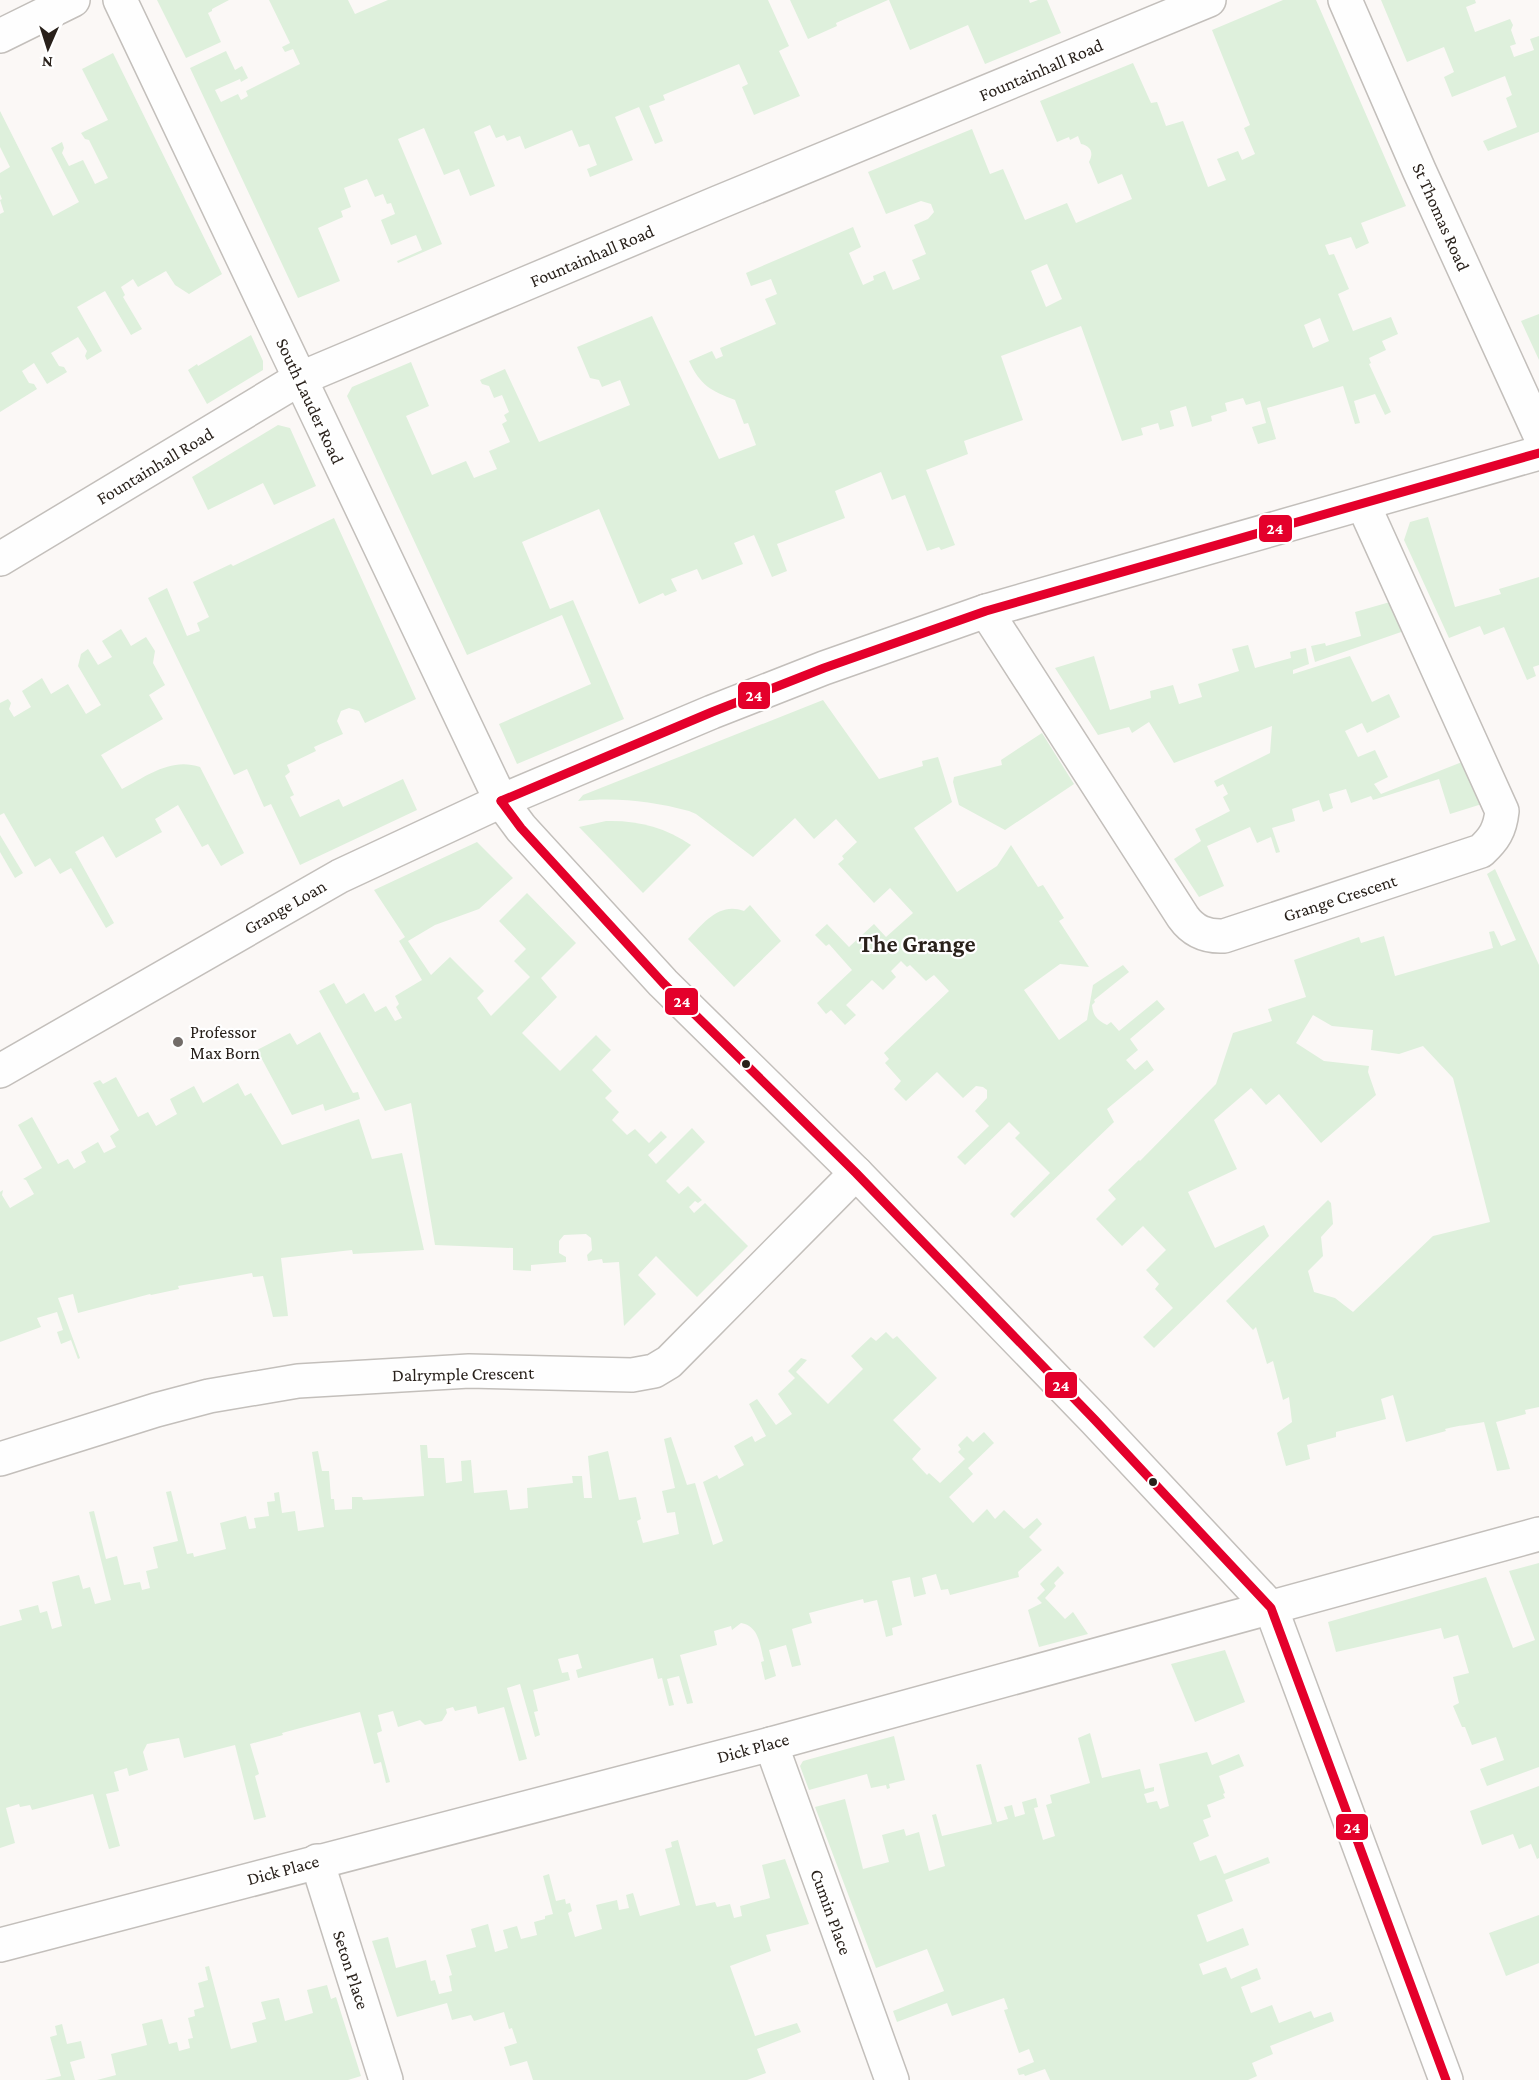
<svg xmlns="http://www.w3.org/2000/svg" width="1539" height="2080" font-family="'Crimson Pro',serif">
<style>
.green{fill:#def0dc;fill-rule:evenodd}
.lines{fill:none;stroke-linecap:round;stroke-linejoin:round}
.minor-casing{stroke:#c3bfbb;stroke-width:36}
.minor{stroke:#fefefe;stroke-width:33}
.bus-1-casing{stroke:#fff;stroke-width:14}
.bus-1{stroke:#e4002b;stroke-width:9}
.poi-dot{fill:#726c68;stroke:#fff;stroke-width:2}
.bus-dot{fill:#29211b;stroke:#fff;stroke-width:2}
.labels{text-anchor:middle;dominant-baseline:central;stroke-width:4.5;stroke-linejoin:round;paint-order:stroke}
.street-label{font-size:18px;fill:#29211b;stroke:#fff}
.poi-label{font-size:18px;fill:#29211b;stroke:#fff;text-anchor:start}
.district-label{font-size:24px;font-weight:bold;fill:#29211b;stroke:#fff}
.line-badge{stroke:#fff;stroke-width:2}
.badge-label{font-size:16px;text-anchor:middle;font-weight:bold;fill:#fff}
</style>
<rect width="100%" height="100%" fill="#fbf8f6"/>
<g class="green">
<polygon points="157,0 229,0 212,9 212,11 208,13 221,42 186,58"/>
<polygon points="269,0 348,0 355,14 388,0 768,0 789,46 779,51 800,96 754,115 742,87 748,84 739,64 663,95 665,100 649,106 663,141 655,144 639,107 615,117 633,160 590,177 587,169 597,165 589,144 579,147 572,130 525,149 520,136 507,141 504,135 496,138 490,125 474,132 495,186 470,196 459,169 444,175 424,128 398,139 442,244 398,263 397,261 422,250 416,235 391,245 381,220 395,214 391,203 387,204 383,194 375,197 367,179 344,188 351,207 341,211 343,217 318,228 340,281 298,298 190,68 226,51 235,70 242,66 248,78 241,82 240,79 215,90 221,102 238,94 241,100 248,96 246,91 300,64 293,49 285,52 282,47 290,43"/>
<polygon points="790,0 888,0 836,23 837,26 808,39"/>
<polygon points="889,0 1029,0 1030,3 1038,0 1047,0 1061,33 985,64 968,25 910,50"/>
<path d="M1283,0h33l90,206 -45,17 8,20 -13,6 -5,-12 -26,8 4,10 5,-1 15,35 -11,5 15,37 38,-14 7,17 -16,7 4,9 -17,8 2,5 -2,1 22,48 -6,3 -10,-21 -21,7 6,22 -5,1 -12,-38 -76,22 9,31 -18,5 -6,-17 14,-4 -6,-22 -14,4 -3,-7 -18,5 2,8 -16,5 1,5 -20,6 -6,-21 -16,5 4,15 -14,4 -2,-7 -17,5 2,7 -21,6 -41,-115 -80,30 22,64 -59,21 4,13 -42,16 29,75 -14,5 -2,-3 -12,4 -22,-56 -13,5 -11,-28 -46,19 10,27 -68,26 10,27 -15,6 -18,-42 -20,8 9,21 -41,16 -5,-11 -26,10 6,12 -12,5 -2,-3 -24,11 -40,-95 -77,33 28,67 23,-9 51,119 -107,45 -18,-40 92,-40 -29,-69 -95,40 -120,-259 5,-9 59,-25 18,44 -23,10 26,59 34,-14 8,17 23,-9 -8,-18 21,-9 -8,-18 5,-3 -3,-6 5,-3 -7,-17 -8,3 -5,-12 -7,-2 -2,-4 25,-11 34,73 91,-37 -10,-25 -18,7 -3,-7 -9,-2 -13,-31 75,-31 67,143 37,-14 -8,-22 -4,1 -9,-24c-24,-9 -35,-15 -46,-39l23,-10 4,8 7,-3 -3,-8 56,-24 -11,-25 12,-5 -6,-15 -20,7 -5,-13 107,-46 8,20 -12,6 14,32 11,-5 -1,-4 12,-5 8,19 27,-11 -8,-19 14,-6 -12,-29 14,-6 6,-7 -3,-8 -10,-3 -35,13 -18,-42 104,-43 18,45 13,-5 22,51 42,-17 9,20 56,-24 -10,-25 -24,10 -9,-22c5,-9 2,-16 -8,-18l-3,-8 -8,4 -1,-3 -12,5 -17,-41 93,-38 18,40 6,-1 9,24 17,-5 25,66 18,-7 -9,-21 21,-8 4,9 13,-6 -11,-26 6,-3 -38,-95zM1047,264l15,35 -16,8 -15,-36zM1320,318l9,23 -16,7 -9,-23z"/>
<polygon points="1381,0 1475,0 1476,3 1466,7 1475,32 1510,19 1513,25 1511,30 1516,44 1510,46 1514,57 1534,50 1530,39 1539,36 1539,132 1488,151 1483,141 1517,127 1506,98 1512,95 1505,76 1452,97 1444,77 1454,72 1444,47 1407,62"/>
<polygon points="113,53 222,274 189,294 175,285 166,271 138,287 133,279 121,287 125,295 123,297 142,329 131,335 105,291 77,307 102,351 87,360 85,356 87,351 78,337 51,353 59,366 64,367 67,372 47,384 34,363 22,371 29,383 34,384 37,389 0,412 0,214 4,212 0,200 2,199 0,194 0,173 10,167 0,147 0,111 53,216 79,202 51,148 62,142 64,148 62,153 69,166 83,160 95,184 108,178 89,140 85,139 81,133 108,120 82,69"/>
<polygon points="1539,314 1539,360 1521,321"/>
<polygon points="251,335 263,361 263,370 207,404 188,370 197,364 198,366"/>
<polygon points="278,425 290,428 316,486 274,505 263,483 208,510 192,477"/>
<polygon points="1428,517 1455,607 1501,594 1499,589 1539,577 1539,665 1533,667 1536,676 1527,680 1504,627 1484,635 1480,626 1449,638 1404,540 1410,522"/>
<polygon points="334,518 416,699 365,723 359,711 349,708 341,711 337,721 343,734 314,747 316,751 287,765 290,772 285,776 294,795 290,797 300,817 339,799 343,807 403,779 417,810 300,865 271,804 264,807 247,769 234,775 148,598 167,588 187,636 200,631 197,623 209,617 193,582 231,564 233,566"/>
<polygon points="1390,602 1404,631 1315,662 1311,646 1325,643 1326,646 1361,636 1355,612"/>
<path d="M121,629l10,17 15,-9 9,14 -2,12 12,22 -16,10 14,24 -62,36 21,34c25,-13 49,-32 78,-22l44,86 -23,13 -13,-22 -6,3 -24,-42 -23,14 7,13 -46,26 -13,-22 -28,16 39,71 -8,5 -35,-60 -11,6 -10,-16 -15,9 -31,-54 -4,2v-112l8,-4 3,4 -2,6 5,8 17,-10 -9,-16 20,-13 9,16 17,-10 18,30 15,-9 -23,-39 3,-12 7,-5 10,16 14,-8 -10,-16z"/>
<polygon points="1248,645 1255,668 1291,658 1290,652 1306,648 1309,664 1293,670 1293,674 1350,656 1372,702 1389,694 1400,717 1367,733 1362,723 1345,731 1358,757 1375,750 1388,777 1374,784 1381,794 1462,762 1482,804 1450,814 1439,779 1373,800 1371,796 1351,803 1346,789 1329,794 1333,808 1323,812 1319,800 1292,809 1295,821 1272,828 1280,852 1276,853 1271,837 1257,843 1250,827 1207,846 1224,886 1199,897 1174,859 1201,841 1195,829 1230,811 1223,797 1228,794 1223,784 1217,787 1214,781 1270,753 1272,726 1174,763 1149,722 1132,733 1129,727 1098,735 1055,668 1094,656 1110,710 1151,698 1150,691 1173,685 1179,704 1202,697 1198,684 1239,671 1232,649"/>
<path d="M823,700l56,79 44,-13 -1,-5 16,-4 14,45 -38,26 43,64 40,-26 14,-21 27,42 5,-2 21,33 -5,3 30,46 -29,-3 -36,26 35,50 28,-20 6,-35 30,-20 6,7 -35,28 1,2 -3,3c1,11 5,15 15,20l4,-3 8,9 38,-31 8,9 -35,30 8,11 -12,10 9,10 12,-10 7,10 -47,39 7,13 -100,96 -4,-4 40,-41 -35,-35 5,-5 -11,-11 -44,43 -8,-8 32,-31 -14,-15 12,-13v-8l-4,-3 -7,-1 -13,12 -26,-26 -31,29 -12,-12 7,-8 -16,-18 4,-4 -5,-6 65,-62 -15,-16 -8,6 -16,-16 -3,2 -6,-6 -10,10 5,6 -13,13 -11,-10 -26,25 10,10 -11,10 -14,-15 -5,4 -9,-11 35,-33 -23,-26 -3,2 -11,-11 12,-11 22,23 25,-23 12,13 27,-24 -23,-25 -16,15 -36,-39 6,-5 -2,-3 15,-14 -21,-23 -22,20 -19,-21 -42,39 -57,-43 -7,-3c-37,-10 -73,-14 -111,-10l5,-6z"/>
<polygon points="1042,733 1074,784 1005,830 959,805 953,782 954,777 1002,765 1001,760"/>
<path d="M606,821c31,-1 59,6 85,24l-48,48 -64,-66z"/>
<polygon points="0,835 23,873 15,878 0,852"/>
<polygon points="477,842 513,878 479,909 435,925 408,941 431,975 450,957 484,991 477,998 491,1016 530,977 514,961 526,949 499,921 527,893 576,943 541,978 557,997 522,1033 560,1071 596,1035 611,1050 592,1070 612,1091 605,1098 619,1112 612,1120 627,1135 635,1129 649,1143 661,1131 667,1137 648,1155 656,1164 692,1128 705,1142 666,1181 679,1194 688,1186 702,1200 698,1203 695,1201 689,1207 694,1213 705,1203 748,1246 697,1297 656,1256 638,1275 656,1294 624,1326 619,1262 603,1263 602,1259 588,1261 587,1255 592,1250 591,1238 586,1234 564,1235 559,1241 559,1253 566,1257 566,1262 531,1265 531,1271 513,1270 513,1248 435,1245 411,1103 385,1111 319,991 334,983 346,1004 364,993 375,1012 386,1006 395,1021 402,1018 396,1007 399,1004 395,996 422,980 399,941 405,937 374,890"/>
<path d="M1495,869l44,96v442l-14,3 1,4 -30,8 14,47 -13,2 -13,-49c-14,3 -25,3 -39,7l1,2 -40,11 -13,-47 -12,4 5,20 -50,13v5l-29,8 3,14 -24,7 -9,-33 15,-11 -3,-25 -6,3 -10,-39 -6,3 -11,-37 -3,3 -27,-29 102,-101 3,3 2,21 -12,13 2,19 -15,15 6,21 21,6 18,14 80,-76 57,-14 -37,-144 -30,-32 -24,8 -28,-4 2,-20 -41,-4 -19,-11 -17,28 28,18 45,5 -1,6 8,23 -55,48 -42,-49 -13,11 -15,-17 -37,32 23,49 -49,23 27,56 49,-23 5,11 -115,112 -11,-11 30,-29 -18,-19 4,-5 -13,-14 20,-20 -23,-24 -21,20 -26,-27 20,-20 -8,-9 31,-30 1,1 76,-77 17,-51 39,-12 -4,-12 38,-12 -12,-37 65,-23 2,6 23,-7 11,40 98,-28 -4,-16 5,-1 7,15 15,-6 -29,-66z"/>
<path d="M750,905l31,36 -47,46 -46,-48c16,-16 31,-37 56,-28z"/>
<polygon points="320,1032 353,1093 358,1092 360,1099 325,1111 323,1104 292,1115 257,1050 290,1033 297,1045"/>
<polygon points="116,1077 138,1117 148,1112 156,1126 177,1114 170,1099 194,1086 203,1103 238,1083 245,1096 251,1093 282,1145 359,1119 372,1159 402,1153 424,1250 353,1254 352,1250 281,1258 288,1316 273,1317 263,1276 253,1277 252,1273 178,1286 179,1289 151,1295 150,1294 78,1313 73,1294 58,1298 80,1358 78,1359 71,1340 61,1344 57,1332 63,1330 57,1312 37,1318 41,1327 0,1342 0,1192 3,1190 2,1195 10,1208 34,1194 26,1180 23,1179 42,1168 18,1125 32,1117 58,1164 68,1159 74,1169 86,1162 81,1152 98,1142 104,1153 116,1147 110,1136 119,1130 93,1083 100,1080 103,1084"/>
<path d="M886,1332l7,7 4,-3 40,42 -44,42 28,29 -9,10 15,16 2,-2 11,10 25,-24 -7,-7 3,-3 -3,-4 9,-9 6,6 11,-10 10,11 -26,25 5,6 -24,23 24,26 14,-14 8,10 9,-9 20,19 13,-11 5,6 -13,13 13,13 -24,22 1,5 -69,18 -2,-6 -7,1 -5,-16 -14,4 4,16 -12,3 -4,-20 -18,4 10,44 -10,3 1,7 -7,2 -9,-37 -13,3 -1,-4 -54,14 3,10 -20,6 9,36 -9,2 -6,-22 -17,5 7,26 -11,4 -4,-18 3,-1c-4,-16 -5,-35 -23,-38l-9,7 -1,-4 -17,5 3,14 -37,10 13,48 -6,1 -8,-28 -12,3 7,26 -5,1 -7,-28 -4,1 -5,-21 -75,20 -2,-8 6,-2 -4,-14 -20,5 4,14 6,-1 2,8 -37,10 5,21 -4,1 6,23 -5,2 -15,-53 -13,4 20,71 -8,2 -15,-54 -26,7 -2,-8 -21,5 -2,-4 -7,2 1,4 -5,8 -17,4 -5,-5 -22,7 -5,-16 -15,4 4,16 -5,2 13,49 -4,1 -5,-21 -7,2 -14,-52 -78,21 1,2 -33,9 9,30 -4,2 11,41 -12,3 -19,-75 -51,13 -5,-20 -32,6 -4,8 5,18 -19,6 -2,-8 -13,4 5,19 -13,3 14,52 -11,3 -16,-55 -61,16 -2,-5 -10,2 -1,-3 -13,4 9,35 -15,5v-222l22,-6 -3,-10 19,-5 2,8 7,-2 5,18 10,-3 -10,-44 27,-7 4,14 7,-2 5,17 16,-4 -22,-88 5,-1 12,48 11,-3 7,29 16,-3 2,8 8,-2 -4,-17 12,-3 -5,-21 25,-6 -12,-49 5,-1 16,63 6,-1 1,4 32,-8 -6,-26 26,-7 3,13 7,-1 -2,-10 15,-2 -2,-14 8,-1 -1,-8 5,-1 3,21 13,-2 3,20 26,-4 -12,-75 6,-1 4,20h7l2,28h3l1,11 17,-1v-12h10l1,3 61,-4 -4,-51h7l1,13h16l2,25 16,-2 -1,-20 10,-1 3,33 33,-3 3,20 18,-2 -1,-20 46,-5 -1,-7h10l2,22h8l-4,-42 20,-5 11,49 17,-3 5,22 -4,2 6,22 36,-9 -4,-22 -8,1 -5,-22 13,-3 -11,-49 7,-2 16,48 8,-2 18,62 10,-4 -20,-59 14,-7 2,4 25,-14 -10,-19 18,-10 3,6 11,-6 -17,-32 8,-5 19,26 16,-11 -14,-20 17,-16 -7,-7 13,-13 6,2 -11,12 32,32 35,-35 -12,-13 20,-19 5,4z"/>
<polygon points="1539,1563 1539,1767 1487,1786 1480,1769 1504,1760 1496,1737 1472,1745 1465,1727 1462,1727 1453,1706 1459,1703 1453,1677 1469,1673 1458,1635 1444,1639 1441,1628 1336,1652 1328,1622 1486,1577 1513,1648 1535,1640 1509,1571"/>
<polygon points="1058,1566 1064,1573 1054,1583 1056,1586 1045,1598 1065,1619 1073,1612 1088,1634 1039,1647 1028,1610 1042,1603 1037,1598 1045,1590 1040,1584"/>
<polygon points="1225,1650 1245,1702 1195,1722 1171,1664"/>
<polygon points="1090,1733 1102,1778 1140,1769 1145,1789 1154,1787 1154,1791 1144,1794 1147,1803 1157,1801 1160,1809 1169,1806 1159,1764 1207,1752 1212,1765 1239,1754 1244,1766 1219,1776 1225,1793 1223,1794 1225,1798 1207,1805 1211,1817 1203,1820 1209,1836 1193,1843 1200,1861 1216,1855 1224,1874 1268,1857 1270,1863 1225,1880 1233,1901 1197,1915 1207,1942 1243,1928 1249,1945 1199,1964 1203,1975 1226,1967 1231,1979 1257,1968 1261,1979 1241,1987 1251,2013 1272,2005 1279,2023 1311,2011 1314,2018 1331,2012 1334,2021 1270,2046 1273,2054 1252,2063 1257,2076 1248,2080 1050,2080 1045,2069 1025,2076 1024,2074 1019,2075 1017,2069 1034,2062 1029,2049 1019,2053 1004,2010 1008,2009 1004,1998 952,2016 947,2003 897,2022 893,2011 944,1991 927,1949 876,1968 815,1807 845,1799 863,1869 889,1862 882,1835 904,1829 906,1836 919,1832 929,1871 945,1866 932,1815 936,1814 942,1836 992,1824 976,1765 981,1764 997,1822 1008,1819 1004,1807 1012,1805 1015,1817 1025,1814 1022,1802 1036,1798 1038,1807 1034,1808 1043,1840 1055,1836 1046,1805 1052,1803 1050,1795 1090,1783 1078,1738"/>
<polygon points="894,1736 905,1780 889,1784 890,1788 887,1789 886,1785 871,1788 867,1774 809,1790 800,1766 803,1761"/>
<polygon points="1539,1786 1539,1858 1537,1859 1531,1844 1519,1849 1513,1834 1482,1845 1470,1811"/>
<polygon points="678,1840 696,1906 715,1902 717,1907 730,1904 734,1918 742,1916 740,1906 770,1898 762,1865 785,1859 809,1924 766,1935 771,1951 730,1966 755,2036 797,2023 801,2032 757,2049 766,2073 747,2080 533,2080 527,2061 510,2066 504,2047 517,2043 512,2028 509,2029 504,2012 474,2021 471,2015 452,2020 447,2003 397,2017 372,1941 388,1937 396,1968 426,1960 431,1981 435,1980 439,1994 452,1991 449,1976 452,1975 446,1955 476,1947 471,1929 488,1924 495,1952 508,1948 503,1930 517,1926 521,1939 537,1935 534,1922 545,1919 545,1916 553,1914 543,1876 549,1874 556,1901 565,1899 566,1904 570,1903 572,1911 568,1913 575,1937 602,1929 596,1905 617,1900 619,1910 629,1908 626,1895 633,1893 640,1916 680,1905 665,1849 672,1847 671,1842"/>
<polygon points="1539,1915 1539,1963 1506,1976 1489,1933"/>
<polygon points="209,1966 231,2049 257,2042 252,2023 266,2019 261,2002 279,1998 285,2021 313,2013 307,1990 327,1985 331,1999 336,1997 361,2076 348,2080 97,2080 116,2075 111,2054 147,2045 142,2024 162,2019 169,2044 177,2042 179,2051 190,2048 188,2039 193,2038 188,2018 195,2016 194,2010 204,2007 198,1983 208,1980 205,1967"/>
<polygon points="62,2024 67,2044 81,2041 85,2058 70,2062 75,2080 45,2080 61,2076 50,2037 57,2035 55,2026"/>
</g>
<g class="lines">
<defs>
<g id="minor">
<polyline points="120,0 501,801 521,828 663,983 856,1173 1095,1420 1271,1608 1446,2080"/>
<polyline points="1345,0 1419,170 1539,433"/>
<polyline points="0,36 73,0"/>
<polyline points="0,559 299,379 717,203 1209,0"/>
<path d="M986,611l197,306c10,14 23,20 41,19l257,-85c13,-12 19,-21 21,-40l-139,-307"/>
<polyline points="0,1071 340,876 501,801 712,712 824,668 986,611 1539,453"/>
<polyline points="0,1459 156,1410 209,1396 298,1381 469,1371 632,1375 654,1371 669,1362 856,1173"/>
<polyline points="771,1744 892,2080"/>
<polyline points="317,1861 386,2080"/>
<polyline points="0,1945 771,1744 1539,1534"/>
</g>
</defs>
<use href="#minor" class="minor-casing"/>
<use href="#minor" class="minor"/>
<defs>
<g id="bus-1">
<polyline points="501,801 521,828 663,983 856,1173 1095,1420 1271,1608 1446,2080"/>
<polyline points="501,801 712,712 824,668 986,611 1539,453"/>
</g>
</defs>
<use href="#bus-1" class="bus-1-casing"/>
<use href="#bus-1" class="bus-1"/>
</g>
<circle class="poi-dot" cx="178" cy="1042" r="6"/>
<g class="bus-dot">
<circle cx="746" cy="1064" r="5"/>
<circle cx="1153" cy="1482" r="5"/>
</g>
<g class="labels">
<g class="street-label">
<text transform="translate(1041 70) rotate(-23)">Fountainhall Road</text>
<text transform="translate(1441 217) rotate(66)">St Thomas Road</text>
<text transform="translate(592 256) rotate(-23)">Fountainhall Road</text>
<text transform="translate(310 401) rotate(65)">South Lauder Road</text>
<text transform="translate(155 466) rotate(-31)">Fountainhall Road</text>
<text transform="translate(1340 898) rotate(-18)">Grange Crescent</text>
<text transform="translate(285 907) rotate(-30)">Grange Loan</text>
<text transform="translate(463 1374) rotate(-1)">Dalrymple Crescent</text>
<text transform="translate(753 1748) rotate(-15)">Dick Place</text>
<text transform="translate(283 1870) rotate(-15)">Dick Place</text>
<text transform="translate(831 1912) rotate(70)">Cumin Place</text>
<text transform="translate(351 1970) rotate(72)">Seton Place</text>
</g>
<g class="poi-label">
<text x="190" y="1032">Professor<tspan x="190" dy="21">Max Born</tspan></text>
</g>
<g class="district-label">
<text x="917" y="943">The Grange</text>
</g>
</g>
<g class="line-badge">
<rect x="1258" y="514" width="35" height="29" rx="6" fill="#e4002b"/>
<rect x="737" y="681" width="34" height="29" rx="6" fill="#e4002b"/>
<rect x="664" y="987" width="35" height="29" rx="6" fill="#e4002b"/>
<rect x="1044" y="1371" width="34" height="28" rx="6" fill="#e4002b"/>
<rect x="1335" y="1813" width="34" height="28" rx="6" fill="#e4002b"/>
</g>
<g class="badge-label">
<text x="1275" y="534">24</text>
<text x="754" y="701">24</text>
<text x="682" y="1007">24</text>
<text x="1061" y="1391">24</text>
<text x="1352" y="1833">24</text>
</g>
<g transform="translate(48 48) rotate(183)" stroke="#ffffff" stroke-width="4.5" paint-order="stroke">
<path d="M0-4.5L10 22L0 15L-10 22Z" fill="#29211b"/>
<text y="-9" font-size="16" font-weight="bold" text-anchor="middle" fill="#29211b">N</text>
</g>
</svg>
